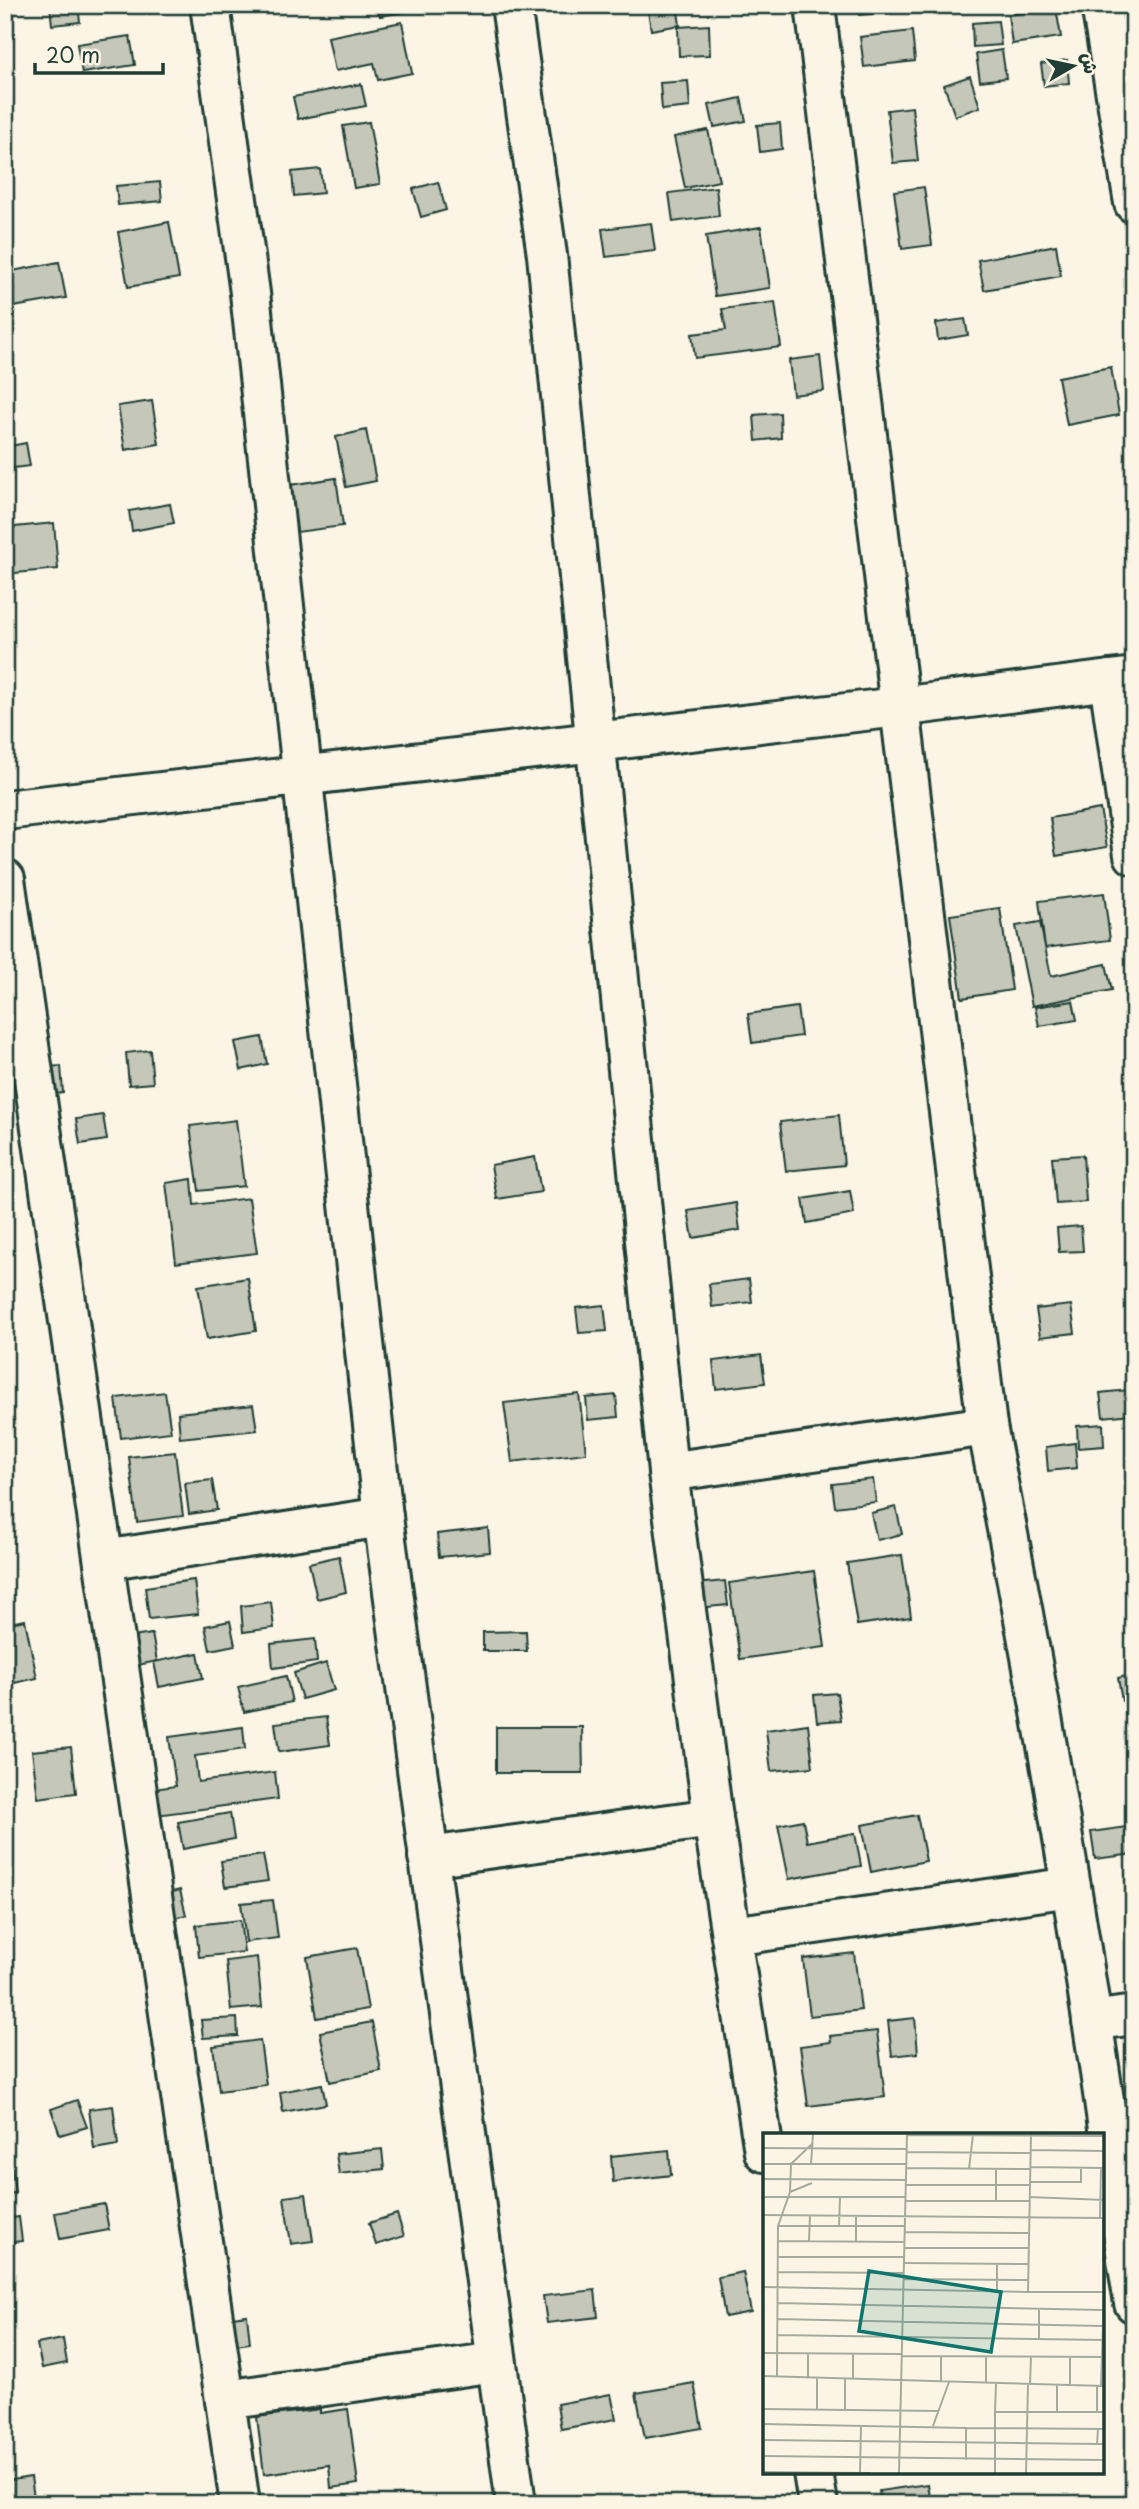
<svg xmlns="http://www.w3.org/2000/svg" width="1139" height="2509" font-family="'Playpen Sans','Playpen Sans Arabic',sans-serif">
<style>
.building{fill:#c5c7b9;stroke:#1f3d34;stroke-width:2}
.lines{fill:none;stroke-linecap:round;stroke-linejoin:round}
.street-casing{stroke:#1f3d34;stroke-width:44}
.street{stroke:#fcf5e5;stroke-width:38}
.inset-road{fill:none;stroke:#a4ab9e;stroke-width:2}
.view{fill:#0f766e;fill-opacity:0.15;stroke:#0f766e;stroke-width:3.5}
.inset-edge{fill:none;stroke:#1f3d34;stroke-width:3.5}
</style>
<rect width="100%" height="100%" fill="#fcf5e5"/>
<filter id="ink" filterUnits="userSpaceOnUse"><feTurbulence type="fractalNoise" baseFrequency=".0143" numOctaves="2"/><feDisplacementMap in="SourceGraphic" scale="14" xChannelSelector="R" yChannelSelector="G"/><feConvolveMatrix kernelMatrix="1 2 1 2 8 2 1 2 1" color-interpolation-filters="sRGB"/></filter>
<g filter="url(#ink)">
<g class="building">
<polygon points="50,5 78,5 80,22 52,25"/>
<polygon points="135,5 169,5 169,8 136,12"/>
<polygon points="378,5 426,5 427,8 380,16"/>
<polygon points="647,5 677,5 680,25 651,30"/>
<polygon points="858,5 891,5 891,12 859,15"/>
<polygon points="1120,5 1134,5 1134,25 1122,26"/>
<polygon points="1056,8 1061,37 1012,44 1008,15"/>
<polygon points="998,21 1001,45 973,47 972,23"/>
<polygon points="402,22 412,73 378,80 374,63 335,71 328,37"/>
<polygon points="709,25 710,55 679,56 678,27"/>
<polygon points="912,31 915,61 864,67 860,37"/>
<polygon points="130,36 135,65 82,73 77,44"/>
<polygon points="1002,50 1006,78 980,81 976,54"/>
<polygon points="1067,60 1069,83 1044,86 1041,64"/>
<polygon points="970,76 980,107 955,116 944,85"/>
<polygon points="688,81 690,107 662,110 660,83"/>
<polygon points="361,84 366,106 298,119 293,97"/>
<polygon points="741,98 746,121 714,127 709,105"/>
<polygon points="912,107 918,161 893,163 887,110"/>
<polygon points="369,122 380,184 354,188 343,126"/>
<polygon points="780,123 782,149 760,152 757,125"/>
<polygon points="708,130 719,181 685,188 674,137"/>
<polygon points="320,169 323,193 294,196 292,172"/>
<polygon points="160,182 162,201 118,205 116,186"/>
<polygon points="438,182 446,210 421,217 413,189"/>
<polygon points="716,187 719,216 673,222 669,193"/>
<polygon points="924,187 932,245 902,249 894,191"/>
<polygon points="169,222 179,278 128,287 118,232"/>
<polygon points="651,223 655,251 606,257 602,229"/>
<polygon points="761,227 770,288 715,296 706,236"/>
<polygon points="1056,245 1061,276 984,290 978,260"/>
<polygon points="59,262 66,298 13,307 7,272"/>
<polygon points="775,302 781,347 695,358 692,334 726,330 722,309"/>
<polygon points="965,319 968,335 938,340 936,323"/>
<polygon points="820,356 824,391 793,395 789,360"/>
<polygon points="1111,367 1119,415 1067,425 1058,377"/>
<polygon points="152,401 159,444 125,450 118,406"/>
<polygon points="780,413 781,438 756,441 754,415"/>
<polygon points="366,430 376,481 346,487 336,437"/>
<polygon points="26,443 30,466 5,469 5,447"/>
<polygon points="336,478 343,526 297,532 290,485"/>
<polygon points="170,504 174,523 132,531 129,511"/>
<polygon points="54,523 58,569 5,574 5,528"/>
<polygon points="1100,809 1107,847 1056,856 1050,818"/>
<polygon points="1104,893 1110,940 1045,948 1039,901"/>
<polygon points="1000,908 1012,990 962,998 950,915"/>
<polygon points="1040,922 1051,976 1106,964 1112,990 1032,1006 1016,926"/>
<polygon points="1073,1001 1077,1020 1039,1026 1035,1007"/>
<polygon points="797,1007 801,1036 752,1043 748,1014"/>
<polygon points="262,1037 267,1064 241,1070 235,1042"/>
<polygon points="150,1050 153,1083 129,1085 126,1053"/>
<polygon points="61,1066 63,1093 38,1096 35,1068"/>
<polygon points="103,1115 107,1140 80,1144 76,1119"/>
<polygon points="839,1115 844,1165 786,1171 780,1122"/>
<polygon points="236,1120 244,1186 199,1191 190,1126"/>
<polygon points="1083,1155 1086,1202 1056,1204 1052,1157"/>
<polygon points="535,1157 541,1192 497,1199 491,1165"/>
<polygon points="192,1179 194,1205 249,1198 257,1253 176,1263 166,1183"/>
<polygon points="850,1191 854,1214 807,1223 803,1199"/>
<polygon points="736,1203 740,1230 693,1238 688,1211"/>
<polygon points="1081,1226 1083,1251 1059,1252 1057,1228"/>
<polygon points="248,1278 256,1331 207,1339 198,1286"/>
<polygon points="749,1279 752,1302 712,1307 709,1284"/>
<polygon points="1134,1299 1134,1344 1126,1300"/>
<polygon points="604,1305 607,1331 579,1333 576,1308"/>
<polygon points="1071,1305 1075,1333 1040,1337 1036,1309"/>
<polygon points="761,1355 765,1383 716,1389 713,1361"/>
<polygon points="1128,1390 1131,1414 1103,1417 1100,1393"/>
<polygon points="165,1392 171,1432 121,1438 116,1398"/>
<polygon points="579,1394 586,1453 512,1462 504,1403"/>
<polygon points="616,1395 618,1417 588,1420 586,1398"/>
<polygon points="253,1405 257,1430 180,1438 178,1413"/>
<polygon points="1103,1424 1104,1446 1078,1448 1077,1426"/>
<polygon points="1075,1443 1077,1468 1048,1471 1046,1447"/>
<polygon points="175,1452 183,1516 137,1522 129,1457"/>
<polygon points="873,1479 876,1502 835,1507 832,1484"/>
<polygon points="212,1480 217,1510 189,1514 185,1483"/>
<polygon points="896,1507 902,1534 877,1540 871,1513"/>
<polygon points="488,1528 490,1552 439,1557 437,1534"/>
<polygon points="902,1555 911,1617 857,1625 847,1563"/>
<polygon points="339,1556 346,1592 317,1599 309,1563"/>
<polygon points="814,1571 825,1647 740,1659 729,1583"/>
<polygon points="194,1580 198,1614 149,1619 145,1587"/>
<polygon points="725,1581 728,1605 698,1608 695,1584"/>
<polygon points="271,1602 274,1628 243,1632 241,1606"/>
<polygon points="25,1620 37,1678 5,1685 5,1624"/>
<polygon points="230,1621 235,1645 210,1650 205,1626"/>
<polygon points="526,1631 527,1651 483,1651 483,1632"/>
<polygon points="152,1634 157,1661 119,1669 114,1640"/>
<polygon points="315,1639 317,1662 273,1668 271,1644"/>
<polygon points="198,1653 203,1678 159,1687 154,1662"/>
<polygon points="326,1663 334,1690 302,1699 294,1673"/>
<polygon points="1134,1674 1134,1698 1122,1701 1118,1678"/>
<polygon points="286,1676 292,1702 244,1712 238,1687"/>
<polygon points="837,1693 841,1720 817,1722 814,1695"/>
<polygon points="326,1717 330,1745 279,1752 275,1723"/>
<polygon points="808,1724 813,1767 771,1771 766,1730"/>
<polygon points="243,1727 245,1749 195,1756 198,1782 275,1772 278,1799 126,1819 123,1793 176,1786 169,1737"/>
<polygon points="496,1727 582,1727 583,1773 496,1773"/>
<polygon points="71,1747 76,1793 38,1798 32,1751"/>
<polygon points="230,1813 234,1839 183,1849 178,1822"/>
<polygon points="917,1815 926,1861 871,1872 862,1825"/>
<polygon points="803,1820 807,1842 855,1833 861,1866 789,1879 778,1825"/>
<polygon points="1134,1826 1134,1854 1095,1859 1091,1832"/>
<polygon points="263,1855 268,1881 225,1887 221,1861"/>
<polygon points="180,1890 186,1915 160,1921 154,1897"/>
<polygon points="273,1900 278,1938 246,1942 241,1903"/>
<polygon points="240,1920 244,1952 199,1957 196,1925"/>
<polygon points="357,1948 368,2009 317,2018 307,1957"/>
<polygon points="854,1953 861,2010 810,2016 803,1959"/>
<polygon points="257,1957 262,2007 231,2010 226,1961"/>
<polygon points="237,2018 238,2036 203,2038 201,2020"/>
<polygon points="915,2018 918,2053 892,2056 888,2021"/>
<polygon points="372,2022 381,2071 330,2082 320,2032"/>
<polygon points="877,2031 885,2097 808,2106 800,2046 831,2042 830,2036"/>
<polygon points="260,2040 266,2085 219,2091 213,2046"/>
<polygon points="322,2084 326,2104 283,2112 280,2092"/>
<polygon points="77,2100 87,2127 60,2135 51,2109"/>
<polygon points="113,2106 118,2145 94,2149 89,2109"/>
<polygon points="382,2149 384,2169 339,2174 336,2154"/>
<polygon points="669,2150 671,2175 613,2182 611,2156"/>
<polygon points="12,2167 15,2193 5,2195 5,2168"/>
<polygon points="306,2194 313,2241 291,2244 284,2197"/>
<polygon points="104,2204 109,2230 60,2239 55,2213"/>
<polygon points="397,2214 404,2236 376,2245 369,2223"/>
<polygon points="19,2217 22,2241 5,2243 5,2219"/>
<polygon points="743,2272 751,2312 725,2317 718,2277"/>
<polygon points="595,2290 598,2317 547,2323 543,2296"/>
<polygon points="247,2315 250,2343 221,2347 218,2319"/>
<polygon points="63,2339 67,2363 42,2368 37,2344"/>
<polygon points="694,2383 702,2428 645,2438 636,2393"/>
<polygon points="611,2394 616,2419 561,2429 557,2404"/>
<polygon points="320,2409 320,2413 348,2409 358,2484 331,2488 329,2465 264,2474 257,2417"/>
<polygon points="31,2477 35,2504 5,2504 5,2481"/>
<polygon points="928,2484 931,2504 881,2504 879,2491"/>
</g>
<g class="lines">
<defs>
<g id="street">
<polyline points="210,5 250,293 383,1517 516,2504"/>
<polyline points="511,5 547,255 668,1472 713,1818 764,2152"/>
<path d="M815,5l172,1421c39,197 75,395 105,594 15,94 26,189 42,283"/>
<polyline points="1101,5 1134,203"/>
<polyline points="1109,680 1134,855"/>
<polyline points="5,810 899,707 1134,677"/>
<polyline points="5,879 240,2504"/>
<polyline points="668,1472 987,1426"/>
<polyline points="104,1560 383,1517"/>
<polyline points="428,1857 713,1818"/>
<polyline points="732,1936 1071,1887"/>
<polyline points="1092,2021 1134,2015"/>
<polyline points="225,2400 496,2362"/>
<polyline points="813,2472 818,2504"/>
</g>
</defs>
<use href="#street" class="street-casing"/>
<use href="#street" class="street"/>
</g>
</g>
<g transform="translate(763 2133)">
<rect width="341" height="341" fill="#fcf5e5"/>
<path class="inset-road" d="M144,2l198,1M0,15l144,1M267,17l75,1M144,19l123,1M0,31h144M48,31l2,-30M267,34l75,1M144,35l123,1M206,36l4,-34M0,46l144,1M266,49h52v-14M143,52h123M27,59l22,-9M0,64h143M266,64l76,3M143,68h123M233,68v-32M0,82l342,3M337,85l1,-50M15,93h127M76,93l1,-29M142,99l123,1M14,108l128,1M46,108l1,-26M93,108v-26M142,115h123M14,124h128M340,128v-43M142,130l123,1M14,139l127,1M141,146l124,1M0,154l265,5 3,-158M234,158v-27M265,159h76M14,170l325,7M14,186l325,7M14,202l328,5M276,207v-30M0,220l139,1M90,220v26M139,223l203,1M223,223v27M307,224v28M0,243l342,10M14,243l1,-150 12,-34 1,-28 21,-20M45,244v-24M54,245v31M82,246v30M178,248v-25M233,251l-1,28h110M267,251l1,-28M338,253l4,-125M0,276l176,2M232,279v61M294,279v-27M334,279v-26M0,291l203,4v32M170,293l16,-44M203,295l139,1M335,296l-1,15h8M0,307l334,4M0,323l342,4M0,339l108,1M97,340l1,-47M136,340l8,-339M263,340l2,-89"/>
<path class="view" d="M106,138l132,21 -10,60 -132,-21z"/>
<rect width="341" height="341" class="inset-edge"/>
</g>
<rect width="1139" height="2509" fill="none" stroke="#fcf5e5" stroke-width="28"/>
<rect x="14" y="14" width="1111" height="2481" fill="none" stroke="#1f3d34" stroke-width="2.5" filter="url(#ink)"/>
<g transform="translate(1073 66) rotate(81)" stroke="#fcf5e5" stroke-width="5" paint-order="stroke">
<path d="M0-5L12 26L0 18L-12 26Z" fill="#1f3d34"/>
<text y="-10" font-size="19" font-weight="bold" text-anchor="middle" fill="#1f3d34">ش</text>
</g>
<path d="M35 63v10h128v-10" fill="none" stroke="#1f3d34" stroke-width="3.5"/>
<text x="46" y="63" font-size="21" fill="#1f3d34" stroke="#fcf5e5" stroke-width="5" paint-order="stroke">20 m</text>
</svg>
